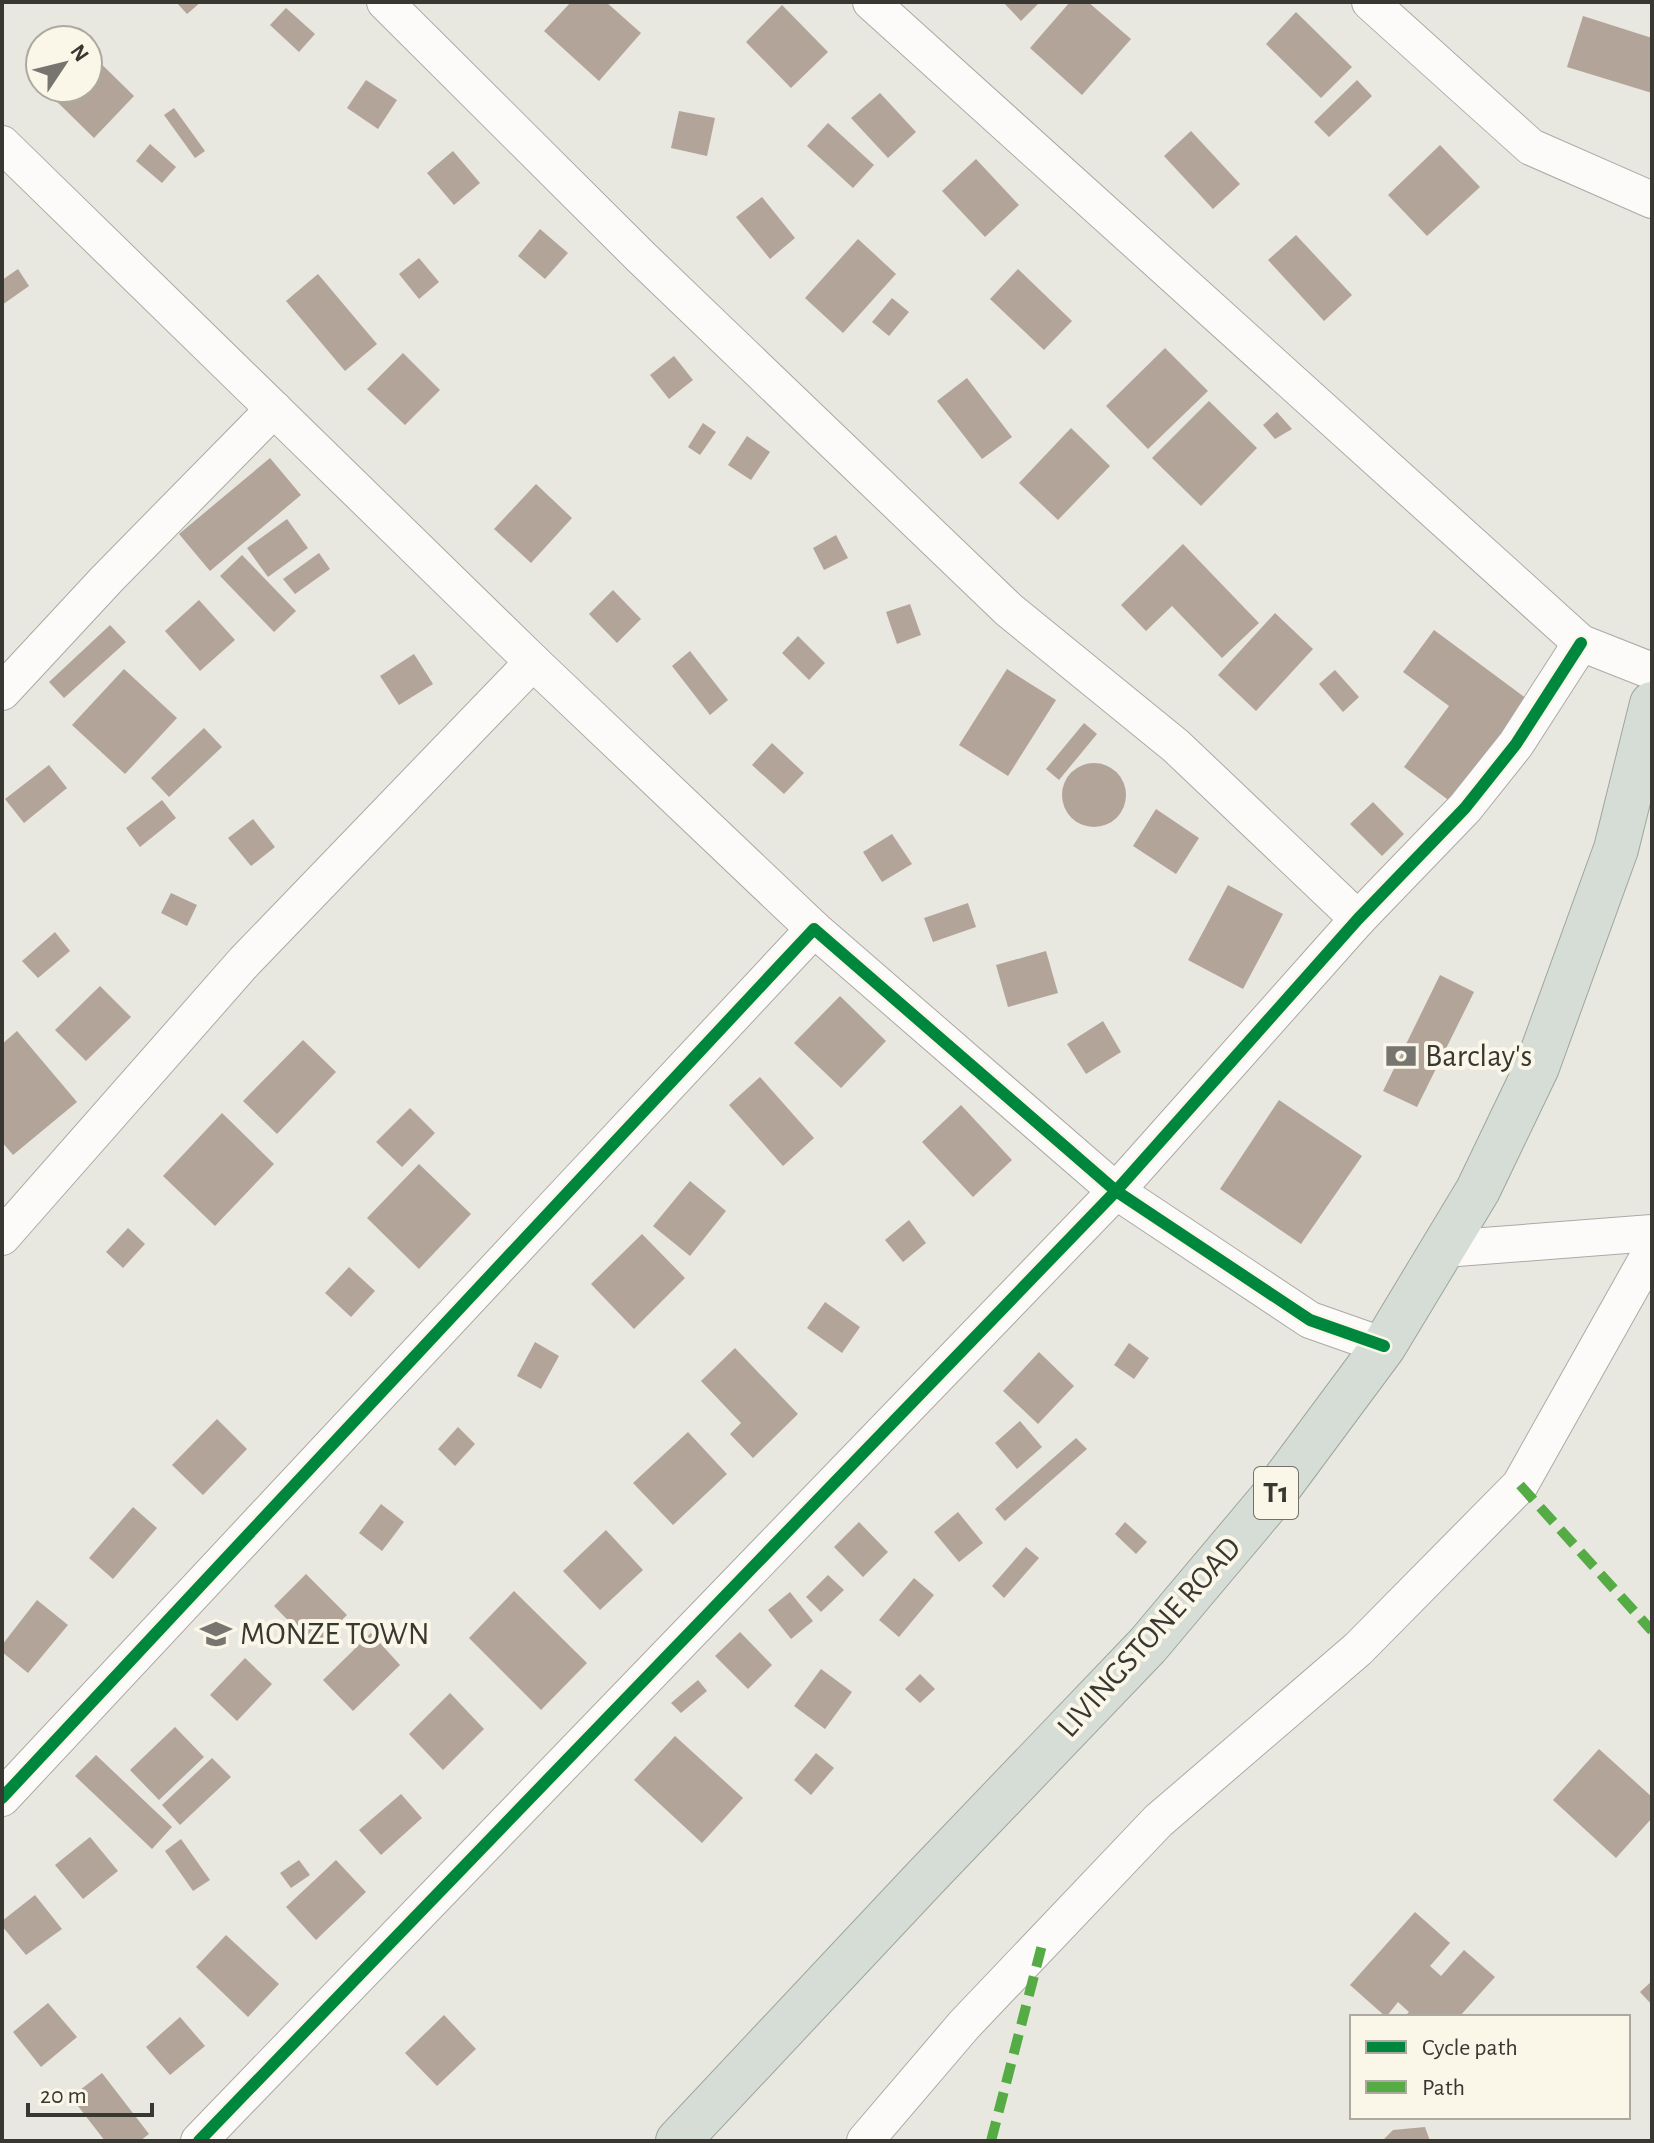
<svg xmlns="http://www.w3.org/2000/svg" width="1654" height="2143" font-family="'Alegreya Sans',sans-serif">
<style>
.building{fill:#b3a49a}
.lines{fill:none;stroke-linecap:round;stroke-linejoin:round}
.minor-casing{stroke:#abaaa5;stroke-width:38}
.trunk-casing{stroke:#9da69a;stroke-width:46}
.minor{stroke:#fcfbfa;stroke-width:36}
.trunk{stroke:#d6ddd6;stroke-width:44}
.quiet{stroke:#55ac45;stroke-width:10;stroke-dasharray:20 10;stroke-linecap:butt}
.cycleway-casing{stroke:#faf7e9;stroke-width:17}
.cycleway{stroke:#00873e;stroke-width:12}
.labels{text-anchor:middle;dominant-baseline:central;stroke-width:8;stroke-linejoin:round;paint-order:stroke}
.shield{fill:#faf7e9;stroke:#727169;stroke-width:2}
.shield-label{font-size:30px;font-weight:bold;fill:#383732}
.poi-label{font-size:32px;fill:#383732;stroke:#faf7e9;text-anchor:start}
.street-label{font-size:32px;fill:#383732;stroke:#faf7e9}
</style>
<rect width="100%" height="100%" fill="#e8e7e0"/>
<g class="building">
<polygon points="176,2 201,2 187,14"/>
<polygon points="571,2 606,2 641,33 599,81 544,31"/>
<polygon points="1003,2 1040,2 1021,21"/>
<polygon points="1070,2 1088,2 1131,39 1082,95 1030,48"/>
<polygon points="782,5 828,52 791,88 746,42"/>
<polygon points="286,8 315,34 299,52 270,25"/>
<polygon points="1296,12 1352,67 1321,98 1266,44"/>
<polygon points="1583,16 1652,38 1652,93 1567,67"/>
<polygon points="88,51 134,96 94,138 43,88 88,88"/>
<polygon points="366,80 397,100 378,129 347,108"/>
<polygon points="1357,80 1372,96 1329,137 1314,122"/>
<polygon points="880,93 916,132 888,158 851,118"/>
<polygon points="174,108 205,151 195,158 164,115"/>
<polygon points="679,111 715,118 707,156 671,148"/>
<polygon points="828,123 874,165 853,188 807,146"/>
<polygon points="1191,131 1240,184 1213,209 1164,156"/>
<polygon points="150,144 176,167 162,183 136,161"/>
<polygon points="1440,145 1480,187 1427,236 1388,195"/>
<polygon points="453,151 480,183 454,205 427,173"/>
<polygon points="976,159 1019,205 985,237 942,191"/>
<polygon points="762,197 795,238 770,259 736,217"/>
<polygon points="540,229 568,253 545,279 518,256"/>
<polygon points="1296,235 1352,295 1324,321 1268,260"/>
<polygon points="858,239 896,274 843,333 805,298"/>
<polygon points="419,258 439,282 419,299 399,274"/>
<polygon points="18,269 29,286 2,305 2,280"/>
<polygon points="1018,269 1072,321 1044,350 990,299"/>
<polygon points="318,274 377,344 345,371 286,301"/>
<polygon points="892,298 909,312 889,336 872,322"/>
<polygon points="1165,348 1208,391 1148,449 1106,406"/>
<polygon points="403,353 440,390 405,425 367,389"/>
<polygon points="674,356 693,380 669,399 650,375"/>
<polygon points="967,378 1012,437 982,459 937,401"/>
<polygon points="1209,401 1257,448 1201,506 1152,458"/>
<polygon points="1277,412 1292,429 1275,439 1263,425"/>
<polygon points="703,423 716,432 700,455 688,447"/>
<polygon points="1071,428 1110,466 1058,520 1019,483"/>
<polygon points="747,436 770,452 751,480 728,465"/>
<polygon points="270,458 301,495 210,571 179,534"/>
<polygon points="536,484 572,518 531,563 494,529"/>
<polygon points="287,519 308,548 268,577 247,548"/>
<polygon points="836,535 848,558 824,570 813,548"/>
<polygon points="1183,544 1259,623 1222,658 1172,606 1146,631 1121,605"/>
<polygon points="319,553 330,569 295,594 283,579"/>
<polygon points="242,555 296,611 274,632 220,576"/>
<polygon points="613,590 641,619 617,643 589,614"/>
<polygon points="199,600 235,640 200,671 165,631"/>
<polygon points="910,604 921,635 897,644 886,612"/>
<polygon points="1275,613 1313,649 1256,711 1218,675"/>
<polygon points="110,625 126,642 64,698 49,682"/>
<polygon points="1434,630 1527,699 1451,802 1404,767 1449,706 1403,672"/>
<polygon points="798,636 825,663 809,680 782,653"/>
<polygon points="690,651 728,700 710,715 672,666"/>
<polygon points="414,654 433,684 399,705 380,676"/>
<polygon points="124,669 177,718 125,774 72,725"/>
<polygon points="1007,669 1056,700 1008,776 959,745"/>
<polygon points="1335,670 1359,697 1343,712 1319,684"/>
<polygon points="1084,723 1097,734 1059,780 1046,769"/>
<polygon points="204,728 222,747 169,797 151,778"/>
<polygon points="772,743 804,773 784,794 752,765"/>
<circle cx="1094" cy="795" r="32"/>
<polygon points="49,765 67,788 24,823 5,799"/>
<polygon points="162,800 176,818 140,847 126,828"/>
<polygon points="1373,802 1404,834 1382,856 1350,824"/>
<polygon points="1156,809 1199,838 1176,874 1133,846"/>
<polygon points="253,819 275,847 251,866 228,838"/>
<polygon points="892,834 912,864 882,882 863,852"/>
<polygon points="1228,885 1283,914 1243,989 1188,960"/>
<polygon points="171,893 197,905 187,926 161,913"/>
<polygon points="968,903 976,927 933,942 924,918"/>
<polygon points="55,932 70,951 38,978 22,961"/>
<polygon points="1046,951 1058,993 1008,1007 996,965"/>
<polygon points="1440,975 1474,992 1417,1107 1383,1091"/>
<polygon points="100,986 131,1017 86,1061 55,1030"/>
<polygon points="840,996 886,1041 841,1088 794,1043"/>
<polygon points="1103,1021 1121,1052 1086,1074 1067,1044"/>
<polygon points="17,1031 77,1102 13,1155 2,1142 2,1044"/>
<polygon points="303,1040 336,1072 277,1134 243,1101"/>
<polygon points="760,1077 814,1138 783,1166 729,1105"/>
<polygon points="1279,1100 1362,1156 1301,1244 1220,1189"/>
<polygon points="961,1105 1012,1160 973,1197 922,1142"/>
<polygon points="410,1108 435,1133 402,1167 376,1142"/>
<polygon points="222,1113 274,1164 215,1226 163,1176"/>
<polygon points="419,1164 471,1214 419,1269 367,1218"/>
<polygon points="690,1181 726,1211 690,1256 653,1226"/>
<polygon points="909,1220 926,1243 903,1262 885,1240"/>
<polygon points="128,1228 145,1244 123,1268 106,1252"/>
<polygon points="642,1234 685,1278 634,1329 591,1284"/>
<polygon points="349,1267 375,1291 351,1317 325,1293"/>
<polygon points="825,1302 860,1327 842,1353 807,1328"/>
<polygon points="535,1342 559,1356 541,1389 517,1376"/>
<polygon points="1129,1343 1149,1358 1134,1379 1114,1365"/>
<polygon points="735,1348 798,1414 753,1458 730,1434 741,1423 701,1381"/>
<polygon points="1039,1352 1074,1386 1038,1424 1003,1391"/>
<polygon points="217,1419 247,1449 203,1495 172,1465"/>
<polygon points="1020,1421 1042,1447 1017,1469 995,1443"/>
<polygon points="458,1427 475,1444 455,1466 438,1449"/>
<polygon points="688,1432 727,1474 673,1525 633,1483"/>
<polygon points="1076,1438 1087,1449 1005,1521 995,1509"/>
<polygon points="381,1504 404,1522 382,1551 359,1533"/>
<polygon points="133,1507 157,1528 113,1579 89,1558"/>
<polygon points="958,1512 983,1543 959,1562 934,1532"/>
<polygon points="859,1522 888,1552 863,1577 834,1547"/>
<polygon points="1125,1522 1147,1542 1136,1554 1115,1534"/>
<polygon points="606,1530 643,1570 600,1610 563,1571"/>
<polygon points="1026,1547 1039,1558 1004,1598 992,1586"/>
<polygon points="306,1574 347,1615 314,1647 274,1606"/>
<polygon points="828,1575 844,1590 821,1612 806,1597"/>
<polygon points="914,1578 934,1595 899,1637 879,1620"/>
<polygon points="514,1591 587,1663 541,1710 469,1638"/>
<polygon points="790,1592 813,1621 791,1639 768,1610"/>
<polygon points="37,1600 68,1625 28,1673 2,1652 2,1645"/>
<polygon points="740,1632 772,1665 748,1689 715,1656"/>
<polygon points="371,1633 400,1665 353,1711 323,1680"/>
<polygon points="245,1658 272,1684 237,1721 210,1695"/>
<polygon points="821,1669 852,1692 825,1729 794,1706"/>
<polygon points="920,1674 935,1689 920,1703 905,1689"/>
<polygon points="698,1680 707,1691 681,1713 671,1703"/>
<polygon points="450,1693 484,1729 443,1770 409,1734"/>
<polygon points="175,1727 204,1757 159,1800 130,1770"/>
<polygon points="675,1736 743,1798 702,1843 634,1780"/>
<polygon points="1599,1749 1652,1797 1652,1818 1616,1858 1553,1800"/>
<polygon points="816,1753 834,1768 811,1795 794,1780"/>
<polygon points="96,1755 172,1827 152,1849 75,1776"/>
<polygon points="212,1758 231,1777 180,1825 162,1805"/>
<polygon points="401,1794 422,1818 381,1855 359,1830"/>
<polygon points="90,1837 118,1871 83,1899 55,1865"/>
<polygon points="181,1839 210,1880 193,1891 165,1851"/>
<polygon points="299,1860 310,1875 291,1888 280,1873"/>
<polygon points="336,1860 366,1892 316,1940 286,1907"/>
<polygon points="35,1895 62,1929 26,1955 2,1926 2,1921"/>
<polygon points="1415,1912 1450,1943 1430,1966 1441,1976 1464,1950 1495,1977 1459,2017 1404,2017 1409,2012 1398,2002 1386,2017 1350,1985"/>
<polygon points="226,1935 279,1984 248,2017 196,1967"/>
<polygon points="1652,1981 1652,2005 1640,1992"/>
<polygon points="48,2003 77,2037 41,2067 13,2032"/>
<polygon points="444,2015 476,2049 437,2086 405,2053"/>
<polygon points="180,2017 205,2046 170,2075 146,2047"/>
<polygon points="102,2073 149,2134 140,2141 105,2141 71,2097"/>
<polygon points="1425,2127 1430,2141 1382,2141 1393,2130"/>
</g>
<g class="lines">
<defs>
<g id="minor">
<polyline points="385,2 641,257 1009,610 1176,746 1358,919"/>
<polyline points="871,2 1581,643 1652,671"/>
<polyline points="1370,2 1531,147 1652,200"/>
<polyline points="2,144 533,662 814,929"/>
<polyline points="2,692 107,579 274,409"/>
<polyline points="2,1237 244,962 533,662"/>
<polyline points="1444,1249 1652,1233"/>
<polyline points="2,1798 814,929 1116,1191 1358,919 1465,808 1516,744 1581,643"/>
<polyline points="199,2141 1116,1191 1310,1320 1384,1346"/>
<polyline points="865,2141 964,2025 1158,1821 1358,1649 1520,1485 1652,1250"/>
</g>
<polyline id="trunk" points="678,2141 924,1879 1148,1645 1269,1501 1384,1346 1478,1190 1537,1067 1616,849 1652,704"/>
</defs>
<use href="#minor" class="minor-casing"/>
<use href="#trunk" class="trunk-casing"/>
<use href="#minor" class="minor"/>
<use href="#trunk" class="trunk"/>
<g class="quiet">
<polyline points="1520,1485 1652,1631"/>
<polyline points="991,2141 1042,1945"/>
</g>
<defs>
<g id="cycleway">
<polyline points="2,1798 814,929 1116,1191 1358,919 1465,808 1516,744 1581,643"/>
<polyline points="199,2141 1116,1191 1310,1320 1384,1346"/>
</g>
</defs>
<use href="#cycleway" class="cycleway-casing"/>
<use href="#cycleway" class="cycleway"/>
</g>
<defs>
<symbol id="bank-bare" viewBox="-9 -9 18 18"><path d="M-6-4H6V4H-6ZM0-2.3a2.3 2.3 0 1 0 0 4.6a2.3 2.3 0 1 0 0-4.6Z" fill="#76756f" stroke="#faf7e9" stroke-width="2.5" paint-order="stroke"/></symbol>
<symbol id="school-bare" viewBox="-9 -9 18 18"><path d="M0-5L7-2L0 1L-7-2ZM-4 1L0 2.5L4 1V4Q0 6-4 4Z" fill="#76756f" stroke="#faf7e9" stroke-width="2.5" paint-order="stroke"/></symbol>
</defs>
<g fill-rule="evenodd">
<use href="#bank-bare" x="1379" y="1034" width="44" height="44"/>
<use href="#school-bare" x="194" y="1612" width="44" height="44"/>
</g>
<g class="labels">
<rect class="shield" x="1254" y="1467" width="44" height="52" rx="6"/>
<g class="shield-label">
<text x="1276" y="1493">T1</text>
</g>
<g class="poi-label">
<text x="1425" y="1056">Barclay's</text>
<text x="240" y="1634">MONZE TOWN</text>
</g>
<g class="street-label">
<text transform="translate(1149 1637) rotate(-48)">LIVINGSTONE ROAD</text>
</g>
</g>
<rect width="1654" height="2143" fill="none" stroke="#383732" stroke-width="8"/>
<rect x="1350" y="2015" width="280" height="104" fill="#faf7e9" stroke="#acaaa0" stroke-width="2"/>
<rect x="1366" y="2041" width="40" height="12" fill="#00873e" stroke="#acaaa0" stroke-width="2"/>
<text x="1422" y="2055" font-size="24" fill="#383732">Cycle path</text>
<rect x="1366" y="2081" width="40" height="12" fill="#55ac45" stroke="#acaaa0" stroke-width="2"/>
<text x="1422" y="2095" font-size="24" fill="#383732">Path</text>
<g transform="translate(64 64) rotate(55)"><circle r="38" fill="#faf7e9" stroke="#acaaa0" stroke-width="2"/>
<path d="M0-6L14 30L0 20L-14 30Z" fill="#76756f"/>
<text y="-12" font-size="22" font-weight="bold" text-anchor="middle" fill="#383732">N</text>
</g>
<path d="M28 2103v12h124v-12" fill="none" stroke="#383732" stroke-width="4"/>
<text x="40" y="2103" font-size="24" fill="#383732" stroke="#faf7e9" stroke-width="6" paint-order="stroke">20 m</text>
</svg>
